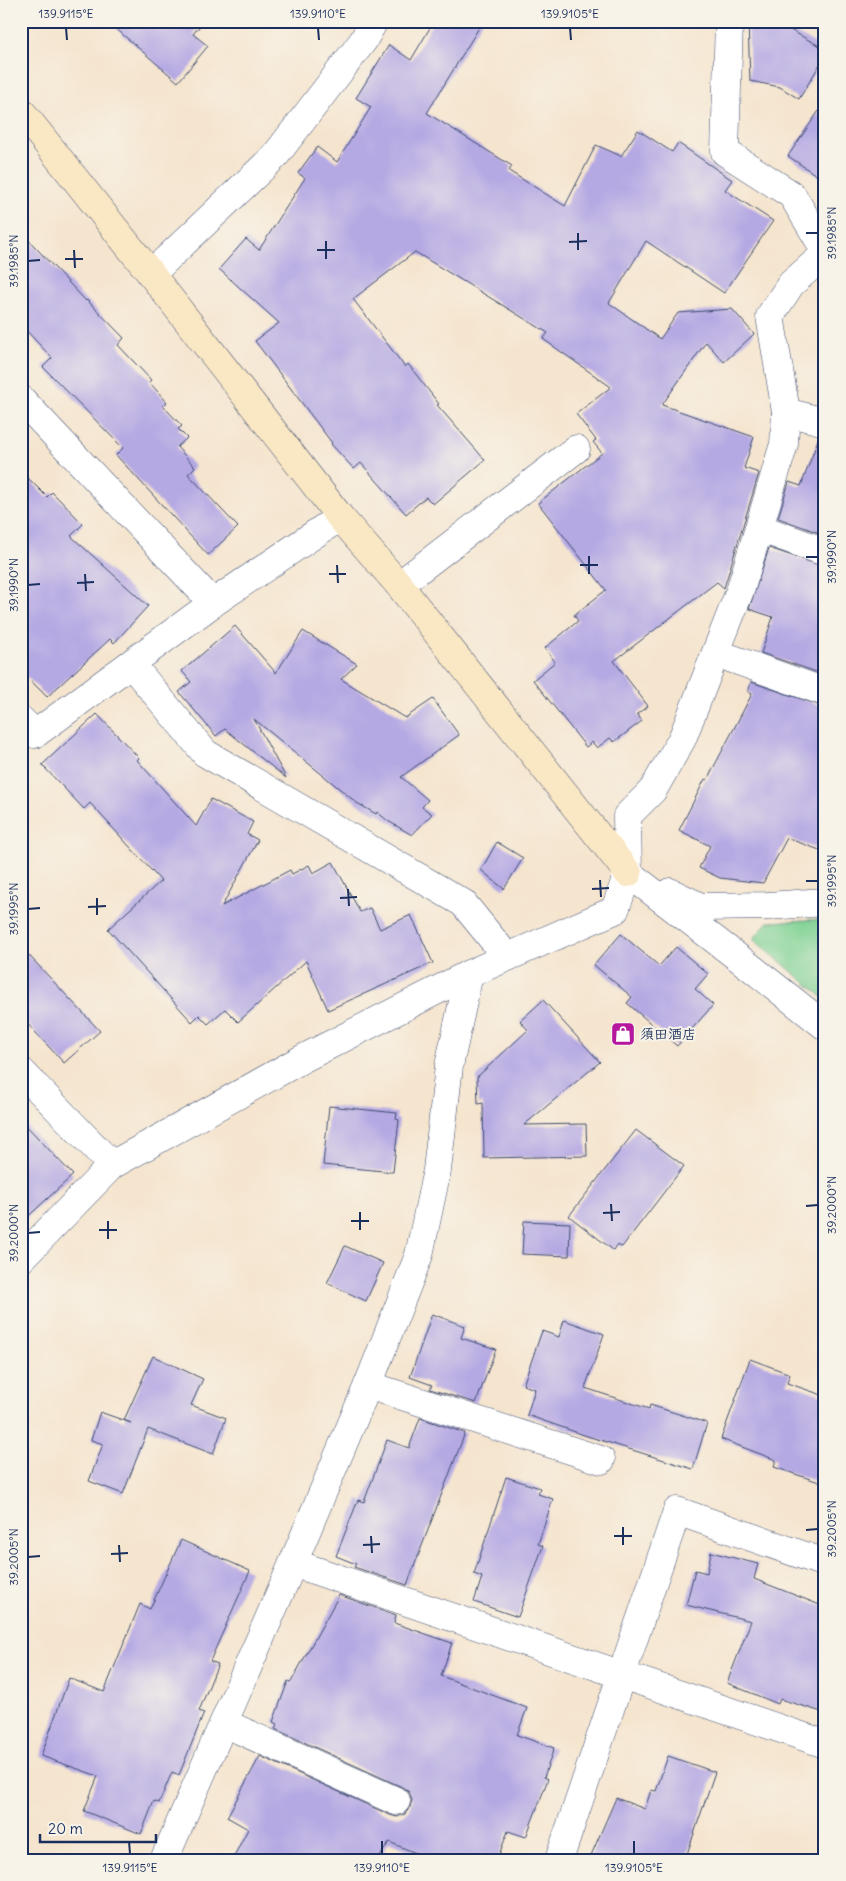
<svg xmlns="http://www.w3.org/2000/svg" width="846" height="1881" font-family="Delius,'Klee One',sans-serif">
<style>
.green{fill:#7ed193;stroke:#4c8078}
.building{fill:#b5a9e3}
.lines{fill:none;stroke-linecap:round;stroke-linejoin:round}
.street-casing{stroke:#3c4a6f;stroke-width:29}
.secondary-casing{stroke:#3c4a6f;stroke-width:29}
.street{stroke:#fff;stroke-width:28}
.secondary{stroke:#fae7c3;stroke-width:28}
.ticks{fill:none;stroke:#1b2f5e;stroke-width:2}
.labels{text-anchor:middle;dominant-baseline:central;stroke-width:4;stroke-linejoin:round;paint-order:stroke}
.poi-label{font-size:14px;font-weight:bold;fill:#1b2f5e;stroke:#f7f3e8;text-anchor:start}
.neatline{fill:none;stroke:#1b2f5e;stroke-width:2}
.ticks-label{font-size:12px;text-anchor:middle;fill:#1b2f5e}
</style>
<rect width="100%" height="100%" fill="#f7f3e8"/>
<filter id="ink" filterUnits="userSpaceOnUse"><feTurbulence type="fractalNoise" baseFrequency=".02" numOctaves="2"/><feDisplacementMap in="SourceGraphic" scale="10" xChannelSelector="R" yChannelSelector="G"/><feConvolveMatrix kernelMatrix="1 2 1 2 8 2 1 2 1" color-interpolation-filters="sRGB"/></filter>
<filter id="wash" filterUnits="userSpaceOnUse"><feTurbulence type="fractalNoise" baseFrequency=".0096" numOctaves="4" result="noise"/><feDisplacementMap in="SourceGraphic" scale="20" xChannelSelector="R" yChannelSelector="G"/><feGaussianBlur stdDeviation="1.12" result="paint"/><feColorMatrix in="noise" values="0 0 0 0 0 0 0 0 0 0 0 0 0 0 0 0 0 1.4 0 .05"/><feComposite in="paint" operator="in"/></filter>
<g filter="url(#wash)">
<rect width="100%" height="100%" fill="#f5e5cf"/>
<polygon class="green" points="825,919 825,999 753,939 768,922"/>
<g id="blocks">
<g class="building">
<polygon points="107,21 204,21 193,34 208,46 178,82"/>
<polygon points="434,21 483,21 427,113 512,166 509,171 565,206 596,145 621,156 638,130 672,152 678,143 732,180 725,190 773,221 724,293 646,241 609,303 660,339 678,313 732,309 754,334 724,362 706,342 662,405 754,437 744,468 759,473 724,588 717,582 614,661 648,706 637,714 642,721 614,742 610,738 597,748 592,742 586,747 533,680 555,662 545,648 578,621 574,615 606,590 538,503 602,453 593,442 596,440 576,414 611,387 543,339 548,333 415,252 353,299 405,367 408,364 439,404 437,405 485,460 433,504 426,497 406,514 361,463 354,469 331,444 332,443 255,341 279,323 219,269 246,239 259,250 305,178 298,173 317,147 337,162 371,107 356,98 389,45 411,60"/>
<polygon points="748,21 774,21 825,49 825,56 799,99 780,87 750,81"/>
<polygon points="825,102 825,181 788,156"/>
<polygon points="21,232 86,301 87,300 124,338 118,345 151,380 149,382 167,402 163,406 182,426 178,429 187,438 177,447 195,467 188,474 238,527 208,555 116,455 123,448 43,367 52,358 21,325"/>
<polygon points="819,437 825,437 825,535 778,518 789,482 801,486"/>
<polygon points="21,471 47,497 52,492 83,524 71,536 148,606 114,643 110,639 47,697 21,671"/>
<polygon points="769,548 825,567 825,675 761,653 773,617 749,609"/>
<polygon points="235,626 276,673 303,631 357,664 341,679 405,718 433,699 459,735 401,777 428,800 422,807 432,814 412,835 388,821 377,812 376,814 357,803 254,719 286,778 225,729 216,736 179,692 191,682 182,671"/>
<polygon points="751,682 825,707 825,852 787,838 763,883 720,878 699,868 710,846 679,830 705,779 707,780 752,694 748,692"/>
<polygon points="97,714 139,758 137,760 196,826 211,799 253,822 247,834 258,840 222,906 290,870 292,874 309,865 313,873 333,862 360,912 370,908 380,929 411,915 433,963 328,1010 306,961 238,1022 225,1009 208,1024 199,1015 192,1022 108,929 161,881 90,803 84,809 42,765"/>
<polygon points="497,842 523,858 504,889 481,870"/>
<polygon points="621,934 659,966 676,947 708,974 695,989 713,1005 677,1046 627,1003 632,997 594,965"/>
<polygon points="21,947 100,1031 64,1063 21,1017"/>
<polygon points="543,1000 600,1062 524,1125 586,1124 587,1156 484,1158 483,1103 478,1104 477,1077 528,1030 520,1021"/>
<polygon points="329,1106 397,1113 396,1119 399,1120 393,1172 323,1165"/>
<polygon points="21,1120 73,1175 21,1223"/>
<polygon points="636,1130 684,1166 622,1247 617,1245 613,1250 569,1216"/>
<polygon points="524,1221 570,1223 569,1256 522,1254"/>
<polygon points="345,1246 383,1263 366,1301 327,1283"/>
<polygon points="432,1314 465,1326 461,1338 496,1349 476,1403 430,1389 432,1385 410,1377"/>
<polygon points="564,1320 604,1334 585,1388 649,1409 650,1405 707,1423 693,1469 584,1435 527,1415 535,1389 523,1385 542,1331 559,1337"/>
<polygon points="153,1356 203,1379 191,1405 226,1418 213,1454 148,1429 123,1494 89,1481 103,1444 91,1440 100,1412 131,1423 124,1420"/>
<polygon points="750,1359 790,1374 787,1383 825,1396 825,1484 774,1467 776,1460 721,1439"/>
<polygon points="420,1418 465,1433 407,1585 354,1567 356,1564 336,1556 358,1500 364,1502 387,1440 409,1448"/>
<polygon points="506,1477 540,1488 538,1494 553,1499 538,1544 543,1546 518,1617 474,1602 482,1577 474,1574"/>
<polygon points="181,1540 250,1571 210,1661 218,1664 199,1711 204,1713 179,1775 172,1772 159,1803 154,1801 141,1834 84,1811 98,1776 41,1756 69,1678 104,1692 140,1604 150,1609"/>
<polygon points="711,1552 758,1564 754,1579 825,1607 825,1713 780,1699 778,1704 727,1683 751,1621 686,1605 695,1570 707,1573"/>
<polygon points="339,1595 396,1615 394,1623 452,1643 441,1676 527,1708 517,1735 554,1748 544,1777 548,1779 526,1837 508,1831 497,1860 433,1860 389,1842 378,1860 232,1860 248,1829 227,1817 260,1756 390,1815 397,1817 405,1814 410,1807 412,1800 409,1792 402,1787 275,1729 277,1724 273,1722 288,1681 291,1682"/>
<polygon points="668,1756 715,1772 685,1860 589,1860 616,1798 645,1809 651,1790 656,1791"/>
</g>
</g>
</g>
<g filter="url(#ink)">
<use href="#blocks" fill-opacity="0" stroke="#3c4a6f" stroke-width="1"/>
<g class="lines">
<defs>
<g id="street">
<polyline points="729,21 725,152 792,195 825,250"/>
<polyline points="151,274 275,156 363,41 374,21"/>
<polyline points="21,399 213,603"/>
<polyline points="786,412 825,422"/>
<polyline points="759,528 825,552"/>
<polyline points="399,585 576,449"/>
<polyline points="716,653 825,692"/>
<polyline points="131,664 205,753 463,903 507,957"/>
<polyline points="21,720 35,734 213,603 340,517"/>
<polyline points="628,873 749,966 825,1026"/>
<polyline points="670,892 701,907 768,906 825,902"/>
<polyline points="469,974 449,1066 437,1170 419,1255 368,1385 293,1563 825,1744"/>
<polyline points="21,1071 112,1165"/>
<polyline points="21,1259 112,1165 304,1058 469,974 615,910 628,873 627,816 653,790 682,739 741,588 784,444 786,412 770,316 791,284 825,254"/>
<polyline points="368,1385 601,1460"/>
<polyline points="224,1723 396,1801"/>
<polyline points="164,1860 293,1563"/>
<polyline points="559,1860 677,1511 825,1563"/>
</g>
<polyline id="secondary" points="21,111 151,274 340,517 399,585 628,873"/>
</defs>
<use href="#street" class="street-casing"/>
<use href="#secondary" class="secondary-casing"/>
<use href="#street" class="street"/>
<use href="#secondary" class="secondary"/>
</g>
</g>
<path class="ticks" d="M66,28l1,12M318,28l1,12M570,28l1,12M578,233v17M806,233h12M326,241v18M569,242l18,-1M74,250l1,18M317,250h18M65,259h18M28,261l12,-1M589,556v18M806,557h12M337,565l1,18M580,565h18M85,574l1,17M329,574h17M77,583l17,-1M28,585l12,-1M600,880l1,17M806,881h12M348,889l1,17M592,889l17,-1M97,898v17M340,898l17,-1M88,907l18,-1M28,909l12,-1M611,1204l1,17M806,1206l12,-1M360,1212v18M603,1213l17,-1M108,1221v18M351,1221h18M99,1230h18M28,1233l12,-1M623,1527v18M806,1530l12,-1M371,1536l1,17M614,1536h18M119,1545l1,17M363,1545l17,-1M111,1554l17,-1M28,1557l12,-1M129,1841l1,13M382,1841v13M634,1841v13"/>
<defs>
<symbol id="shop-square" viewBox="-11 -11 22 22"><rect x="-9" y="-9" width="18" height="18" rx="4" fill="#b5179e" stroke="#f7f3e8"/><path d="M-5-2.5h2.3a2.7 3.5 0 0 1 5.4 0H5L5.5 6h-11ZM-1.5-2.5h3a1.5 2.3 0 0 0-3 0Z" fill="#fff"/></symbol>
</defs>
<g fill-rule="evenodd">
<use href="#shop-square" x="609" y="1020" width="28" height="28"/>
</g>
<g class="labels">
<g class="poi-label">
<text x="640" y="1034">須田酒店</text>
</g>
</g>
<rect width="846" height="1881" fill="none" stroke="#f7f3e8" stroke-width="55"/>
<path d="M40 1834v8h116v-8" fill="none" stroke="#1b2f5e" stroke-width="2.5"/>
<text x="48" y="1834" font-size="15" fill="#1b2f5e" stroke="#f7f3e8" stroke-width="4" paint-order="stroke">20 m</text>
<rect x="28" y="28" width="790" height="1826" class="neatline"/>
<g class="ticks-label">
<text x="66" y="18">139.9115°E</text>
<text x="318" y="18">139.9110°E</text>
<text x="570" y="18">139.9105°E</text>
<text transform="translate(832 233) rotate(-90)" y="4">39.1985°N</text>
<text transform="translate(14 261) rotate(-90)" y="4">39.1985°N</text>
<text transform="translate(832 557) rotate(-90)" y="4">39.1990°N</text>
<text transform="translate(14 585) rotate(-90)" y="4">39.1990°N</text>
<text transform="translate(832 881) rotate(-90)" y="4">39.1995°N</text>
<text transform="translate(14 909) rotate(-90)" y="4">39.1995°N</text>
<text transform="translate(832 1205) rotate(-90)" y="4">39.2000°N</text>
<text transform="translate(14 1233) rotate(-90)" y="4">39.2000°N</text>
<text transform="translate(832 1529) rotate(-90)" y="4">39.2005°N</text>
<text transform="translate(14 1557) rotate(-90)" y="4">39.2005°N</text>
<text x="130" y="1872">139.9115°E</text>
<text x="382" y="1872">139.9110°E</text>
<text x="634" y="1872">139.9105°E</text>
</g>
</svg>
